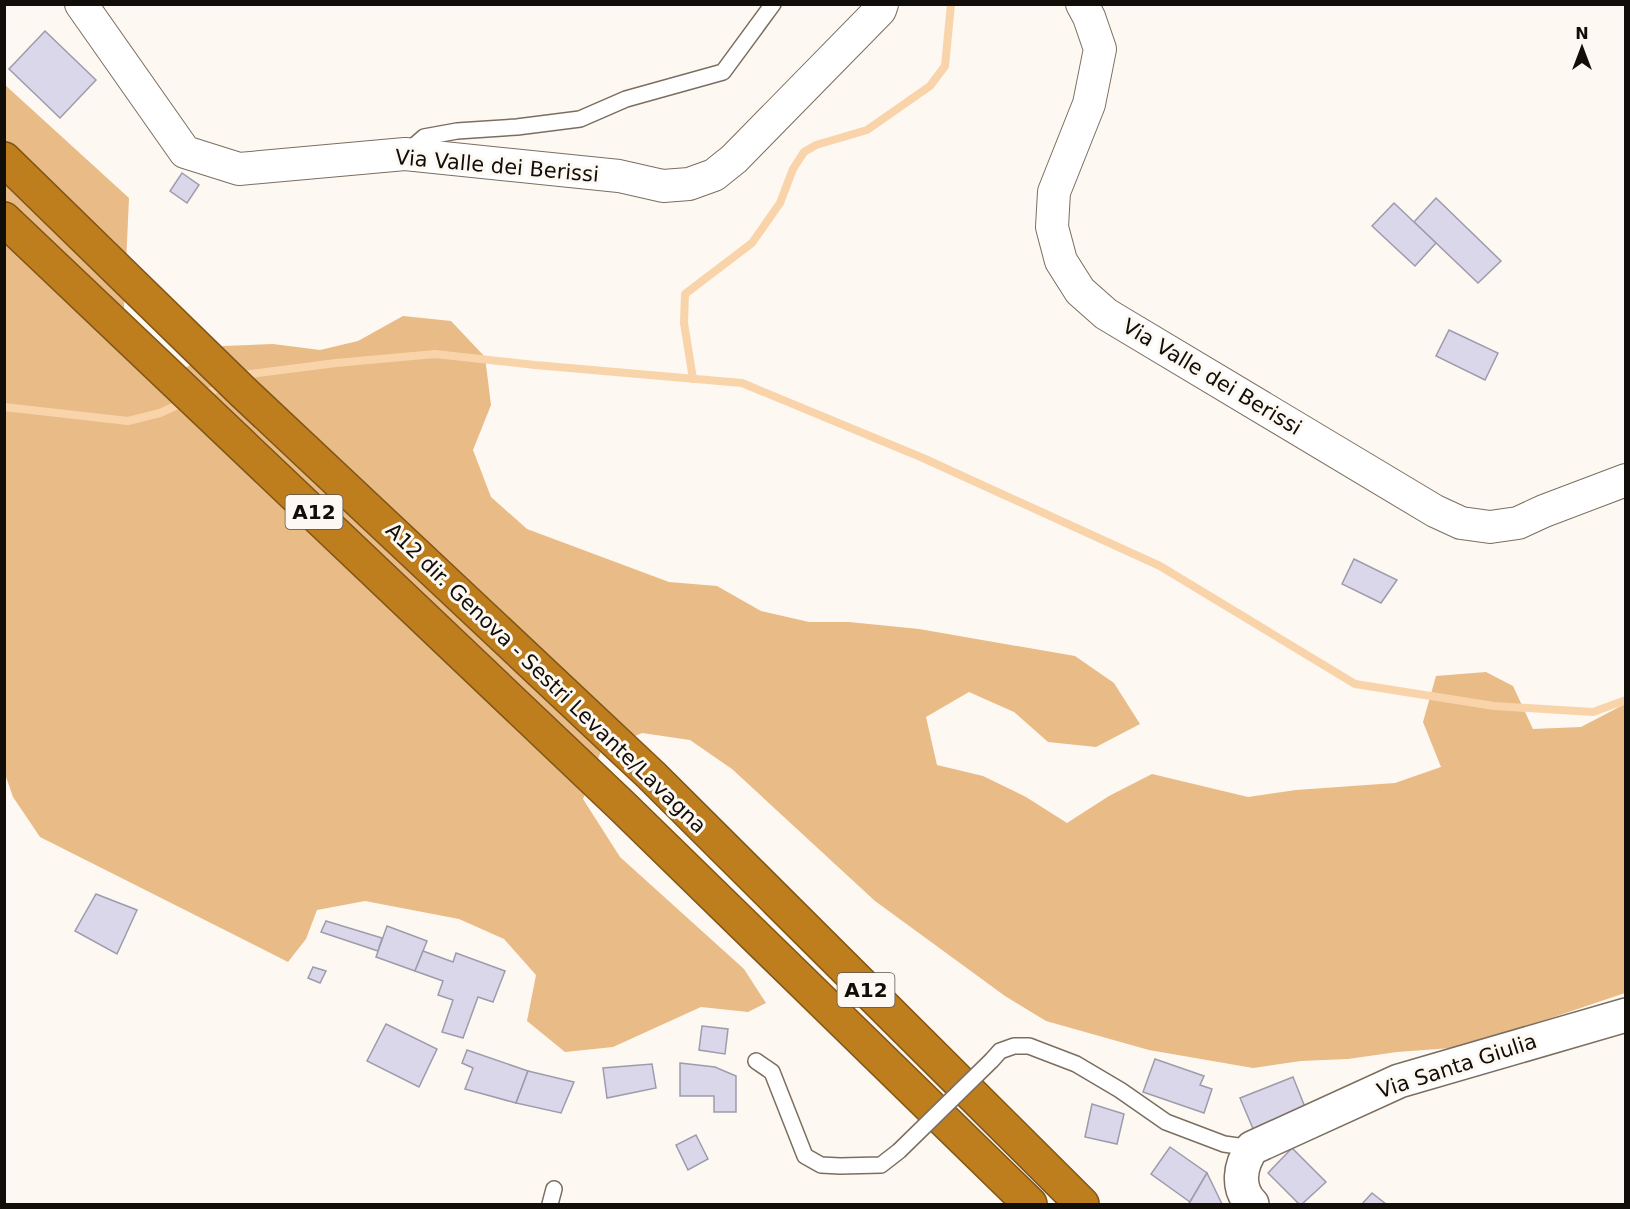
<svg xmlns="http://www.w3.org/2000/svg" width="1630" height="1209" font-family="'DejaVu Sans',sans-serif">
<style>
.green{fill:#e9bb86}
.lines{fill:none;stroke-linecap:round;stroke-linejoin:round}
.stream{stroke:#f9d4aa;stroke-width:8}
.building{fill:#dad7ea;stroke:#9e9bad;stroke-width:1.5}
.service-casing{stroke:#7b6e60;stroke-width:18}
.minor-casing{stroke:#7b6e60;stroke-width:34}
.tertiary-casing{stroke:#7b6e60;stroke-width:36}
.motorway-casing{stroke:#815616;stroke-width:36}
.service{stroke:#fff;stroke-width:15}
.minor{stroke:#fff;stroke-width:32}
.tertiary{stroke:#fff;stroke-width:33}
.motorway{stroke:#be7e1d;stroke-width:33}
.service-bridge-casing{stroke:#7b6e60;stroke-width:18;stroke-linecap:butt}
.service-bridge{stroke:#fff;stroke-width:15}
.labels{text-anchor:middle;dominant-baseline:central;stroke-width:6;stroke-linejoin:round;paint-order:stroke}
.shield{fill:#fdf8f1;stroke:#58544e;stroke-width:1.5}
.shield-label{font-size:20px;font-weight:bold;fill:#110d08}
.street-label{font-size:21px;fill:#110d08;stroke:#fdf8f1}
</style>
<rect width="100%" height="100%" fill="#fdf8f1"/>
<polygon class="green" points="4,84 129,198 124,309 156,385 223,346 273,344 320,350 358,341 403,316 451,321 485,357 491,405 473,450 491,497 527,529 669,582 717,586 761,611 809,622 849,622 919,629 1075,656 1114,683 1140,724 1096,747 1048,742 1014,712 969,692 926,717 937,765 983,776 1026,797 1067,823 1109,796 1152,774 1248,797 1296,790 1395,783 1441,767 1423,722 1436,676 1486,672 1513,686 1533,729 1581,727 1625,704 1625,993 1465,1047 1397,1052 1348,1059 1301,1061 1253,1068 1149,1050 1046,1021 1005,996 875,901 732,769 690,740 642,733 601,751 583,799 620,857 744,969 766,1003 748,1012 701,1007 613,1047 565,1052 527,1021 536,975 504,939 459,919 365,901 317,910 306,939 288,962 40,837 13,797 4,771"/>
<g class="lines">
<g class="stream">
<polyline points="241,378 250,374 336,363 435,354 535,365 742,383 923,458 1160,566 1355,684 1494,706 1593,712 1626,700"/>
<polyline points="693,379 684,323 685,294 752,243 780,203 793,169 804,152 816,145 867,130 930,86 945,66 951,4"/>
<polyline points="199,396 226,385"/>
<polyline points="4,407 128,421 160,413 184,402"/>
</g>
</g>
<g class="building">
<polygon points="45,31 96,80 60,118 9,69"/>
<polygon points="182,173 199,185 187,203 170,191"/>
<polygon points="1436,198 1501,261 1478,283 1414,222"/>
<polygon points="1394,203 1436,243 1415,266 1372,226"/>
<polygon points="1449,330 1498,353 1485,380 1436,356"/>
<polygon points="1354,559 1397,580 1381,603 1342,584"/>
<polygon points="96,894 137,910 117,954 75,931"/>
<polygon points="326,921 382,938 378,951 321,932"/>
<polygon points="387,926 427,941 415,971 376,957"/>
<polygon points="423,951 453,962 456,953 505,971 493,1002 478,997 463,1038 442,1032 453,1000 438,995 443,981 415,971"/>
<polygon points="313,967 326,971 320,983 308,978"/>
<polygon points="386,1024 437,1049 419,1087 367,1061"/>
<polygon points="702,1026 728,1029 725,1054 699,1050"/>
<polygon points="467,1050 528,1071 516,1103 465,1089 473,1068 462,1063"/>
<polygon points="1155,1059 1204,1076 1200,1085 1212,1089 1204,1113 1143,1092"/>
<polygon points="680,1063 715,1067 736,1076 736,1112 714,1112 714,1096 680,1096"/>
<polygon points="652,1064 656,1088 607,1098 603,1068"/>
<polygon points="528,1071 574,1082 561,1113 516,1103"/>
<polygon points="1293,1077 1309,1117 1257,1138 1240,1098"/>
<polygon points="1092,1104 1124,1114 1117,1144 1085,1137"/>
<polygon points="696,1135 708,1159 688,1170 676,1145"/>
<polygon points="1170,1147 1207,1173 1190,1202 1151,1174"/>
<polygon points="1292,1148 1326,1182 1302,1204 1299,1204 1268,1173"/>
<polygon points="1207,1173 1222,1204 1188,1204 1190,1202"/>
<polygon points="1372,1193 1386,1204 1362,1204"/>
</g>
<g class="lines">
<defs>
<g id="service">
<polyline points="407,152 424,137 457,131 517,127 580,119 626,99 723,72 773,4"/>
<polyline points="992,1060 1000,1051 1014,1046 1029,1046 1076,1064 1120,1090 1166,1122 1224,1144 1252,1148"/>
<polyline points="756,1061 772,1072 805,1156 821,1165 840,1166 881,1165 899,1151"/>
<polyline points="550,1204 554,1189"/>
</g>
<g id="minor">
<polyline points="81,4 185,152 239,169 405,154 619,176 663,186 689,184 714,175 734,159 880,10 882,4"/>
<polyline points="1082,4 1089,17 1100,49 1089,104 1054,192 1052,227 1061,261 1080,291 1106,314 1435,511 1461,523 1490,527 1518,523 1544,511 1626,480"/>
</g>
<path id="tertiary" d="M1252,1204c-16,-16 -12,-39 0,-56l147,-67 227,-66"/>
<g id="motorway">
<polyline points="4,159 243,392 651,775 1082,1204"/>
<polyline points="4,219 622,806 1030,1204"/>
</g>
</defs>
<use href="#service" class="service-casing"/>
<use href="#minor" class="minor-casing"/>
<use href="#tertiary" class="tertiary-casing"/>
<use href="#motorway" class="motorway-casing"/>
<use href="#service" class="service"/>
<use href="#minor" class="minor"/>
<use href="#tertiary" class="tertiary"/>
<use href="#motorway" class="motorway"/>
<defs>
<polyline id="service-bridge" points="899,1151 992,1060"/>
</defs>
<use href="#service-bridge" class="service-bridge-casing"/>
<use href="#service-bridge" class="service-bridge"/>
</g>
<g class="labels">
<g class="shield">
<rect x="285.5" y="495" width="57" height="34" rx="4.5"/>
<rect x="837.5" y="973" width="57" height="34" rx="4.5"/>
</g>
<g class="shield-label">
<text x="314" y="512">A12</text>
<text x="866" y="990">A12</text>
</g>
<g class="street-label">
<text transform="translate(497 166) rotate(5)">Via Valle dei Berissi</text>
<text transform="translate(1212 377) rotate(31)">Via Valle dei Berissi</text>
<text transform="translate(546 678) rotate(44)">A12 dir. Genova - Sestri Levante/Lavagna</text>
<text transform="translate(1457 1066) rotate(-18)">Via Santa Giulia</text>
</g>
</g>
<rect width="1630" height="1209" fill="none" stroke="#110d08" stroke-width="12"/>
<g transform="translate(1582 48)" stroke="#fdf8f1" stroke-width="4.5" paint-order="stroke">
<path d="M0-4.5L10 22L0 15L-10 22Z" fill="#110d08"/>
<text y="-9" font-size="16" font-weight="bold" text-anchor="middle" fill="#110d08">N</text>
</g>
</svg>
